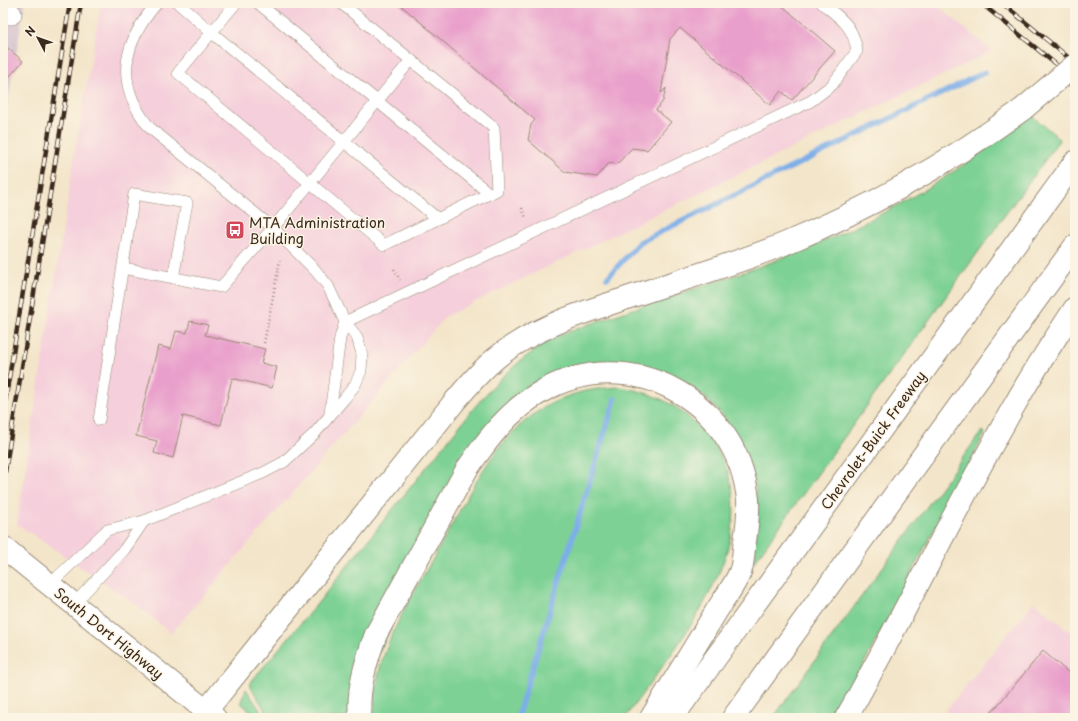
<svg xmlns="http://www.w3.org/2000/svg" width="1078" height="721" font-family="'Playpen Sans',sans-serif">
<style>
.built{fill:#f5cfdb}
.industrial{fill:#d1bdcc}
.green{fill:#7dd194;stroke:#5c7e59}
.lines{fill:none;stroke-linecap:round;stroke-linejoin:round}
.stream{stroke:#7daee8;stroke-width:5.5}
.building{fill:#e99fcb}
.lane-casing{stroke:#978874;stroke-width:12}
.street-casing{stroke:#978874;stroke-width:22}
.primary-casing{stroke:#978874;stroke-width:24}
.highway-casing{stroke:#978874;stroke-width:24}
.path{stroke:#978874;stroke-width:2.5;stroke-dasharray:1 3;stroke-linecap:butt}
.lane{stroke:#fff;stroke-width:11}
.street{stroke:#fff;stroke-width:21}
.primary{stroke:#fff;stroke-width:22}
.highway{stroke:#fff;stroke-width:22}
.rail-casing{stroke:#3b2a1e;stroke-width:4.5}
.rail{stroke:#fcf5e5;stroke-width:3;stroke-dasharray:9;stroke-linecap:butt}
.highway-bridge-casing{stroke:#978874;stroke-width:24;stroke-linecap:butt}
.highway-bridge{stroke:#fff;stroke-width:22}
.labels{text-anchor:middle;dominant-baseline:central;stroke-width:3;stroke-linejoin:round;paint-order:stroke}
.poi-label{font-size:14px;fill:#3b2a1e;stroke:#fcf5e5;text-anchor:start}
.street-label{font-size:14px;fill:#3b2a1e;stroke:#fcf5e5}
</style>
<rect width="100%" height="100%" fill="#fcf5e5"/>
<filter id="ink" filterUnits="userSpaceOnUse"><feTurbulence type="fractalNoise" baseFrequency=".025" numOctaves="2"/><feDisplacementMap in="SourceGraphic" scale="8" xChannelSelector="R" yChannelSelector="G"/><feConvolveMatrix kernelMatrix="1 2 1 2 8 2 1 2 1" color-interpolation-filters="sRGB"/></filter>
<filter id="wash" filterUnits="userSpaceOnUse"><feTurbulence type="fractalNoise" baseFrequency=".012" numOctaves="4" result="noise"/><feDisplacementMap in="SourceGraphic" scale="16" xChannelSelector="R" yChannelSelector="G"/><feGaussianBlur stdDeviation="0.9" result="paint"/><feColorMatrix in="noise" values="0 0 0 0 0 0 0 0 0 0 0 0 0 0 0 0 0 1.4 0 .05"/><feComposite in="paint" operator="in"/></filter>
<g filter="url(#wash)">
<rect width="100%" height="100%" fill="#f3e5c9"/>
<g class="built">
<polygon points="101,3 934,3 992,51 446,316 171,633 138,606 17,524 75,152"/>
<polygon points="1034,602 1075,636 1075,718 940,718"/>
</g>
<polygon class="industrial" points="3,3 25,3 3,128"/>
<g class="green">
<path d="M1031,115l29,24 -306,423 -4,-3c32,-100 -45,-204 -151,-196 -25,2 -54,10 -74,26 -11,10 -21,22 -31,33 -7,7 -16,14 -21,22 -5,8 -8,18 -12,27 -9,20 -17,39 -26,58 -29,63 -57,126 -85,189h-75l-10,-8 -16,-26 68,-80 156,-195c27,-32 50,-54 87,-74 91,-35 187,-59 276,-99 70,-32 135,-72 195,-121z"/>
<path d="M621,387c39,7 63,21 88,52 73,90 -33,206 -84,279h-251c0,-21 2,-40 9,-60 13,-39 36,-74 56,-110 26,-45 50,-102 94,-133 27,-20 55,-27 88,-28z"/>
<polygon points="982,431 985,433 859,673 833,718 773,718"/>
<polygon points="246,689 262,713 269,718 259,718 242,704 241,701"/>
</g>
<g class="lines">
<g class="stream">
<polyline points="607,278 640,242 985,72"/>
<polyline points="517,718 615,399"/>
</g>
</g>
<g id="blocks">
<g class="building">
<polygon points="398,3 779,3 835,51 792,100 781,91 770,105 680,28 670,39 661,93 666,88 663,101 656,110 671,122 647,150 632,148 617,164 609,163 597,177 565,172 528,140 531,125 535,120"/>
<polygon points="3,44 23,61 3,84"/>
<polygon points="190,321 208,325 205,335 265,349 261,363 277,367 272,388 232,378 221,425 183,416 173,458 154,453 157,441 136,436 158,346 171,349 176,331 187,333"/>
<polygon points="1043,651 1075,678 1075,718 987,718"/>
</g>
</g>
</g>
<g filter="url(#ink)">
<use href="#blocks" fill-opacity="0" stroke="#978874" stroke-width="1"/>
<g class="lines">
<defs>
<g id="lane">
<polyline points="178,3 211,32 438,219"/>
<polyline points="236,3 178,73 384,245 497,190 494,128 341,3"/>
<polyline points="258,3 490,194"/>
<polyline points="123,268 221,287 273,228 411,60"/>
<path d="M330,413l10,-75 5,-16 466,-221 21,-16 25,-34c-4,-26 -16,-32 -35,-48"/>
<polyline points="99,420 134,194 187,203 173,278"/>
<path d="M49,585l58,-55 37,-9 119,-48 21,-11 31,-29 29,-34 11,-14 6,-14 1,-17 -5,-17 -12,-15 -17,-36 -13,-16 -42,-42 -123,-100c-36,-44 -28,-84 7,-125"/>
<polyline points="74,604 124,550 144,521"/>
</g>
<polyline id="street" points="3,7 11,14"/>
<polyline id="primary" points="3,547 215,718"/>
<g id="highway">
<path d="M206,711l249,-310c17,-20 34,-40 56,-54 33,-22 70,-34 107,-46 55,-19 112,-35 166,-57 87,-36 163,-80 239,-135"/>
<path d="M360,718c-3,-29 6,-57 16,-84l91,-165c20,-29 42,-59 74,-77 88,-51 197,8 207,108 1,14 -1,27 -3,41 -2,9 -1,22 -5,31 -6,15 -18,29 -26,43 -21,35 -42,69 -63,103"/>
<polyline points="672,718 1075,162"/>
<polyline points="733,718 1075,246"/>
<path d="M846,718c62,-109 115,-223 179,-331 16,-27 33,-53 50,-79"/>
</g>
</defs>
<use href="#lane" class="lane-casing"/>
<use href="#street" class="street-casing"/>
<use href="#primary" class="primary-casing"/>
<use href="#highway" class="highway-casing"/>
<g class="path">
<polyline points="522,208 526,218"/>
<polyline points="394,269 400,280"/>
<polyline points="264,343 280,260"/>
</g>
<use href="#lane" class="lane"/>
<use href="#street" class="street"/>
<use href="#primary" class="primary"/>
<use href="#highway" class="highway"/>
<defs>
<g id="rail">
<polyline points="981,3 1075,80"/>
<polyline points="1002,3 1075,63"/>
<polyline points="3,415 70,3"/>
<polyline points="3,484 81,3"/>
</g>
</defs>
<use href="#rail" class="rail-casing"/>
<use href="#rail" class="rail"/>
<defs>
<polyline id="highway-bridge" points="1023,109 1075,65"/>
</defs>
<use href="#highway-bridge" class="highway-bridge-casing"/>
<use href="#highway-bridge" class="highway-bridge"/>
</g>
</g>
<defs>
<symbol id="bus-square" viewBox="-11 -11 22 22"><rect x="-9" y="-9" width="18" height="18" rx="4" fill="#d1495b" stroke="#fcf5e5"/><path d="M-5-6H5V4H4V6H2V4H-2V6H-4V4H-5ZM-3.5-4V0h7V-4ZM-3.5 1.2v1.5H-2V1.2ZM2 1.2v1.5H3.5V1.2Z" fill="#fff"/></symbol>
</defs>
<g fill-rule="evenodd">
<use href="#bus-square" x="224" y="219" width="22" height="22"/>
</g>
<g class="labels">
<g class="poi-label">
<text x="249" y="222">MTA Administration<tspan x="249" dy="16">Building</tspan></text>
</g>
<g class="street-label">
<text transform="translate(873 440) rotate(-54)">Chevrolet-Buick Freeway</text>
<text transform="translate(109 633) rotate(39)">South Dort Highway</text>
</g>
</g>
<rect width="1078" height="721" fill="none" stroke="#fcf5e5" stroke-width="16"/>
<g transform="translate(38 38) rotate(311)" stroke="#fcf5e5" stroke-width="3" paint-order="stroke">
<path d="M0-3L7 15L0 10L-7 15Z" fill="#3b2a1e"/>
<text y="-6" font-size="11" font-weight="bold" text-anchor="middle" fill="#3b2a1e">N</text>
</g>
</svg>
